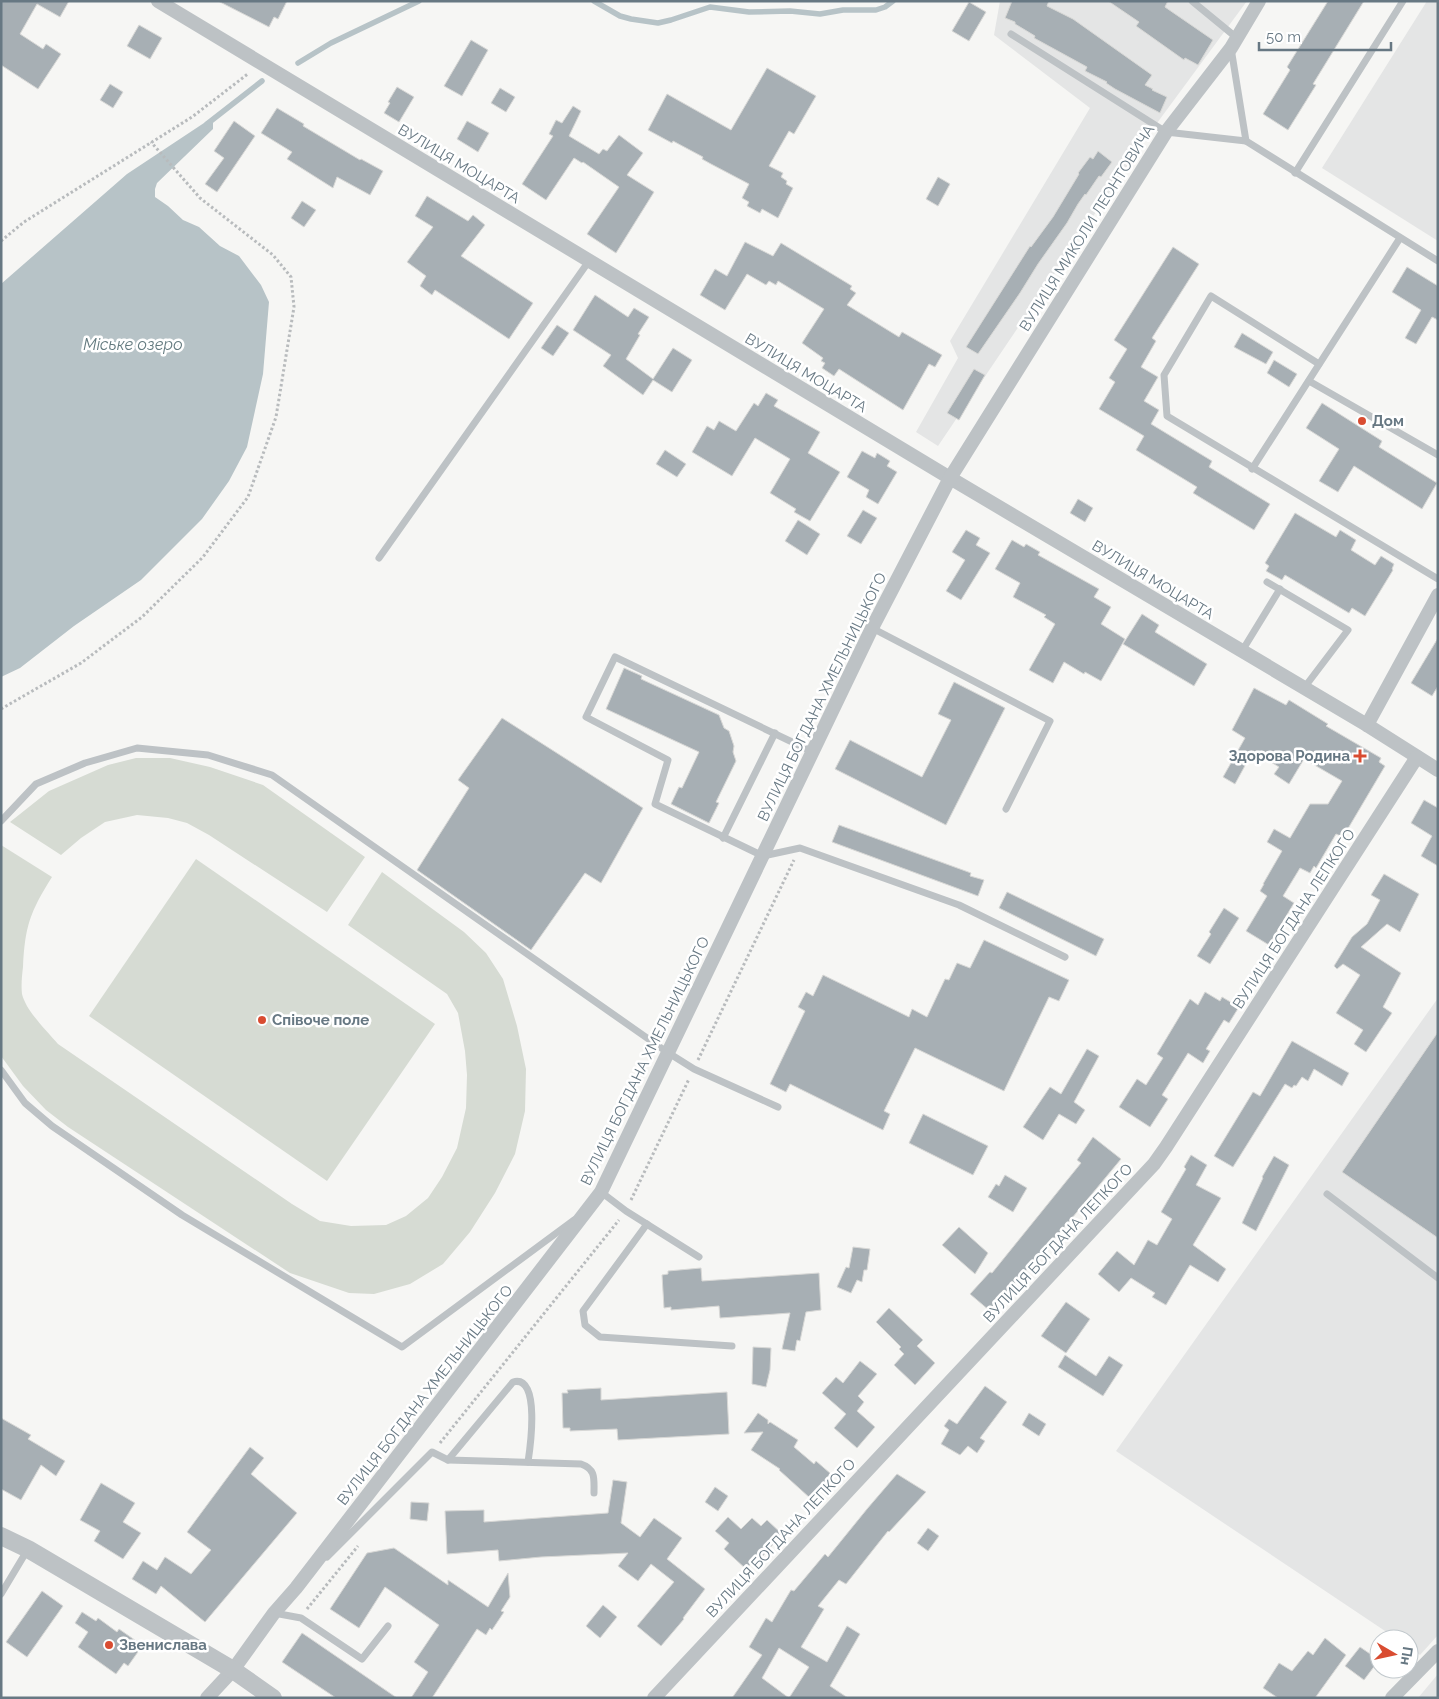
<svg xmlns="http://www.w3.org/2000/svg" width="1439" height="1699" font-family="Raleway,sans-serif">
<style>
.built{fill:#e4e5e5}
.green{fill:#d6dbd3}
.water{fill:#b7c3c7}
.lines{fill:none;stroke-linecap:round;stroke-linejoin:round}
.stream{stroke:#b7c3c7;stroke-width:5.5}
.building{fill:#a7afb4;stroke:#d8d8d6;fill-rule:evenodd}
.path{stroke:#b8bbbd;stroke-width:3;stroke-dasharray:2.5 2.5;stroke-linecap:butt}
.service{stroke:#bdc2c5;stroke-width:7}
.minor{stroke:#bdc2c5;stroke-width:14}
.tertiary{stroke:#bdc2c5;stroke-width:18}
.poi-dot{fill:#d94c31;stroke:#fff;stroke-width:2}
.labels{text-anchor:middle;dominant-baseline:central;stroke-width:5;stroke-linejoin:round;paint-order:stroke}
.street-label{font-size:15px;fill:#677883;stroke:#fff}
.poi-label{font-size:15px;font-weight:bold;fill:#677883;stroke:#fff;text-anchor:start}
.water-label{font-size:16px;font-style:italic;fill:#637a7f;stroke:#fff}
</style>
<rect width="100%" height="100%" fill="#f6f6f4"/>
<g class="built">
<polygon points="1000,1 1247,1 1146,138 938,446 916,432 958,358 950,341 1090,108 994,35"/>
<polygon points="1427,1 1438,1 1438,241 1322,168"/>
<polygon points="1438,998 1438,1635 1420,1655 1409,1647 1409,1639 1397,1639 1116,1451"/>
<polygon points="1438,1674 1438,1698 1418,1698"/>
</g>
<g class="green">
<polygon points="136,758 170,758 210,767 263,785 365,857 327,912 209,835 187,823 168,818 137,815 105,822 81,838 61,855 10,822 49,791 108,765"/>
<path d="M1,845l51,32c-22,35 -27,49 -29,90 -1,8 -2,19 -1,27 4,17 25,37 36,50l234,160 28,17 31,5 35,-1 20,-9 22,-18 14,-21 15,-29 9,-40 1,-33 -2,-24 -7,-38 -11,-19 -99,-69 34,-53 82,60 22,21 17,26 14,47 9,43 -1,42 -10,43 -20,39 -25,39 -27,32 -33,20 -36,10 -25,-1 -59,-20 -222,-146 -22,-17 -23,-24 -22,-30z"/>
<polygon points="196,859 435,1024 327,1181 89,1016"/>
</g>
<polygon class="water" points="213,120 213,129 157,183 155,189 155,197 168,206 183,220 199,227 220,246 239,256 261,285 269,302 263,374 247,447 229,481 202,519 141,580 74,626 20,668 1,677 1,284 127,174 207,121"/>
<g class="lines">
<g class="stream">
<polyline points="594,1 620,16 631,19 658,23 671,20 710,7 749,12 790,11 820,14 843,10 876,10 885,7 893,1"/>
<polyline points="298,63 331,43 419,1"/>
<polyline points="207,124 262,81"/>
</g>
</g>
<g class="building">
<polygon points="1,1 69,1 60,17 37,4 20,34 43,49 46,44 61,54 38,89 1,65"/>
<polygon points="218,1 287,1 278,19 274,17 269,27"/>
<polygon points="1012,1 1049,1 1047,6 1073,19 1152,75 1145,85 1153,89 1152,90 1167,97 1160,113 1115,89 1106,83 1107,82 1085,71 1087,67 1034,38 1035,36 1015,24 1015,22 1005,18"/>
<polygon points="1108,1 1168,1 1165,7 1213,40 1198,65 1185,58 1184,60 1136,26 1139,22"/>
<polygon points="1328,1 1364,1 1313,84 1316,85 1288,130 1263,114 1290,70 1287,67"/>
<polygon points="969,2 986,12 969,41 952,31"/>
<polygon points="139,25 162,38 150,59 127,46"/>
<polygon points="471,40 488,50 462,96 444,86"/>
<polygon points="767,68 816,96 794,134 789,131 769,166 783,173 781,177 787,181 786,184 793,188 778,218 762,209 760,213 747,206 749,202 742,198 749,184 711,164 702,159 703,157 673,141 672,143 648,130 667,94 731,130"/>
<polygon points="110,84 123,92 113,108 100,100"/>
<polygon points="397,87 414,97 399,122 384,113 390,103 388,102"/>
<polygon points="500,88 515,97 506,112 491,103"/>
<polygon points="573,106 581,111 569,136 599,154 603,149 607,151 619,135 643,153 627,175 654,192 616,253 587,234 619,187 583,162 582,163 574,158 546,200 522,184 553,136 549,134 556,120 562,123"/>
<polygon points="277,108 304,124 303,126 360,160 361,159 383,171 370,195 337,177 333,188 287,159 292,152 261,133"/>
<polygon points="234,121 255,136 217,192 205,184 224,158 214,151"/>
<polygon points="467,121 489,133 478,152 457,139"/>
<polygon points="1098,151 1112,162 1101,177 1099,176 1086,195 1085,194 1078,204 1067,223 1038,264 1020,293 978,354 966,347 1030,246 1031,247 1053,217 1079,174 1078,173 1090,157 1093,159"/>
<polygon points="938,177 950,184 938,206 926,199"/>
<polygon points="427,196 468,221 473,215 485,225 461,256 533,303 509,339 435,290 432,295 420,286 426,276 407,262 433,227 415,216"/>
<polygon points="302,201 316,210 304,227 291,218"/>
<polygon points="745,242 773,256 781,243 852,286 850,289 856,293 847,305 899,337 902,332 942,355 935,367 929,364 903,410 839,369 834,376 822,368 825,363 821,361 823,358 802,343 824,309 778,281 776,285 769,281 766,285 747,274 725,310 700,295 715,269 727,276"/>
<polygon points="1173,247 1199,264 1152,338 1156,341 1141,367 1158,377 1144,401 1159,410 1151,424 1212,461 1209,467 1270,504 1254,530 1193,493 1197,487 1136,450 1144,436 1099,409 1115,382 1109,378 1127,349 1114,340"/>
<polygon points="1407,267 1438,286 1438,320 1432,317 1416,344 1405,338 1421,310 1392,292"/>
<polygon points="595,295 628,317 634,308 649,317 638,334 640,335 626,359 653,379 673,348 692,360 672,392 653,380 643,395 603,366 611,355 573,330"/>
<polygon points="557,325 569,333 553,356 541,348"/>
<polygon points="1242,333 1273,352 1266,364 1234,347"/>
<polygon points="1274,360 1297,374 1289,387 1267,373"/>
<polygon points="974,369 985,375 959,420 947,413"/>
<polygon points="766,393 778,400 774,406 820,432 808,453 840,472 810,521 794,512 796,509 770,493 790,459 755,438 732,476 692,452 707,426 714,430 719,421 736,431 754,403 758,406"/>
<polygon points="1322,403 1382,441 1379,447 1437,483 1422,509 1354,466 1338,492 1319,481 1339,449 1306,428"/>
<polygon points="665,450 686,464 677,477 656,464"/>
<polygon points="862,451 875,458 877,453 890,461 887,466 897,472 878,504 866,497 869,490 847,477"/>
<polygon points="1078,499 1093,508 1085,522 1070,513"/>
<polygon points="863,510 877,518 861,544 847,536"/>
<polygon points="1295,513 1336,537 1340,530 1356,540 1351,550 1375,565 1381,556 1394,564 1392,569 1393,570 1365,616 1352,608 1349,613 1285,575 1282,580 1266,571 1269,566 1265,563"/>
<polygon points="798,520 820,534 807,555 785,541"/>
<polygon points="966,530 980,538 976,545 990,553 961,600 946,591 965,560 952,552"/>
<polygon points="1012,540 1024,547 1026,544 1040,552 1038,555 1099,589 1094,597 1111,607 1101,624 1125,639 1101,681 1085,672 1084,674 1064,662 1053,683 1029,670 1055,624 1044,617 1046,615 1013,597 1020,583 995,569"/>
<polygon points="1142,614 1159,625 1155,632 1207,664 1194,686 1123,644"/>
<polygon points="1438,638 1438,686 1432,696 1411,683"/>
<polygon points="624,668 642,676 641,679 719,715 724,728 729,731 734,746 733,752 736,761 716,802 719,803 709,823 671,804 679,787 682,788 699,752 606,709"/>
<polygon points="954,682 1005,708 946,825 835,769 850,740 922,777 951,720 938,714"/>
<polygon points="1254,688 1286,705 1289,700 1328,724 1326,726 1381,758 1379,762 1385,766 1343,837 1336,834 1316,868 1314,866 1310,873 1300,868 1297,873 1283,896 1294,903 1269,945 1246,931 1267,896 1260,891 1264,884 1263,884 1282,851 1267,842 1274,829 1290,838 1310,804 1328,804 1342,781 1304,759 1289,784 1274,774 1279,767 1253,751 1235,784 1223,777 1245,738 1232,730"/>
<polygon points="502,718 643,808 601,883 585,873 531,950 417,870 469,788 458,780"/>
<polygon points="1424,800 1438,808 1438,866 1421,856 1432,836 1411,823"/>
<polygon points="839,825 971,873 970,876 984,880 978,896 832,842"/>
<polygon points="1384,874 1419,894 1400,932 1387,924 1361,947 1401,973 1383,1007 1392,1013 1366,1052 1354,1044 1363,1030 1336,1013 1360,975 1343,964 1337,969 1334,966 1352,937 1367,924 1380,900 1371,895"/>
<polygon points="1007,892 1104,939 1096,956 999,908"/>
<polygon points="1224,908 1239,918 1210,964 1197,956 1211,934 1209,932"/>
<polygon points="984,940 1069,980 1059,1001 1049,997 1004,1091 915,1048 884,1111 890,1114 883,1130 790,1084 786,1092 770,1084 805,1011 798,1007 806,992 813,996 823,975 909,1017 912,1009 927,1017 945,979 949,980 957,963 970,968"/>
<polygon points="1205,992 1220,1001 1222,997 1239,1007 1229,1023 1224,1020 1206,1049 1210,1051 1203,1063 1188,1053 1162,1095 1168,1099 1150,1127 1119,1107 1137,1079 1146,1085 1163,1058 1157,1054 1190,999 1198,1005"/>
<polygon points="1438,1032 1438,1238 1342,1172"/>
<polygon points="1292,1041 1349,1073 1342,1086 1314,1069 1308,1081 1302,1077 1296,1086 1294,1085 1292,1088 1285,1084 1233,1167 1214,1156 1253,1092 1260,1096"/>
<polygon points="1087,1049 1099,1056 1074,1102 1085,1110 1076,1124 1059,1114 1043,1140 1023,1127 1050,1087 1061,1094"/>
<polygon points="923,1114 988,1146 973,1175 909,1143"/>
<polygon points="1093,1137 1121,1159 1067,1224 990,1311 970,1294 990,1272 992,1273 1081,1163 1077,1160"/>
<polygon points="1191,1155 1207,1165 1196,1185 1221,1198 1193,1245 1226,1269 1218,1282 1190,1265 1166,1305 1152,1297 1155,1293 1131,1278 1119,1292 1098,1274 1117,1251 1134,1265 1148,1240 1157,1245 1172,1219 1161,1212 1186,1169 1184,1167"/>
<polygon points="1274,1156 1289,1165 1256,1231 1242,1223 1263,1178 1262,1177"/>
<polygon points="1005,1175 1027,1188 1013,1212 988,1197 996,1184 999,1186"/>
<polygon points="959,1227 988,1253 975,1274 942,1245"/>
<polygon points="853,1247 870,1249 867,1270 864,1270 862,1282 857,1280 851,1293 837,1287 846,1267 849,1268"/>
<polygon points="701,1268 702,1281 819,1273 821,1310 806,1312 800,1341 797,1340 795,1351 782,1349 790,1313 720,1318 719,1306 671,1310 671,1307 664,1308 662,1275 668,1274 668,1271"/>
<polygon points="1066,1302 1090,1319 1066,1353 1041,1336"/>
<polygon points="889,1308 923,1340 917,1346 935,1363 915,1385 894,1365 904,1354 899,1349 901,1347 876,1322"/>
<polygon points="753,1347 771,1348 770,1370 766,1387 752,1384"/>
<polygon points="1065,1355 1096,1376 1109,1356 1123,1365 1103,1396 1058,1367"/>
<polygon points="860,1361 877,1374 858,1396 864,1402 857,1411 875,1427 857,1448 834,1428 846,1414 822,1393 836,1377 843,1383"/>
<polygon points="985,1386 1007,1402 980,1438 985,1441 977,1453 968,1446 960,1455 941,1444 949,1430 944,1426 949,1419 957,1424"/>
<polygon points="601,1388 601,1400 727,1392 729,1434 618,1440 617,1429 570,1431 570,1428 563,1428 562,1393 568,1393 567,1390"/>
<polygon points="758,1413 768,1420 768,1424 770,1422 798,1440 794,1447 814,1464 816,1461 831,1474 814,1497 812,1496 810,1498 779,1470 780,1469 751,1450 763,1432 744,1433"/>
<polygon points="1029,1413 1046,1424 1039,1436 1022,1425"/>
<polygon points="1,1418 31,1435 28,1439 65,1461 56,1476 41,1465 21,1500 1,1489"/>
<polygon points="250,1447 264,1458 251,1474 297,1513 205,1622 161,1586 156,1594 132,1579 143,1561 157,1570 165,1557 191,1574 211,1550 187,1532"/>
<path d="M897,1474l29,18 -37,40 -1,-1 -42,53 -7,-4 -21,26 6,3 -23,38 26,15 20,-36 13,8 -30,52 18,12h-116l30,-43 -13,-8 17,-29 6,4 19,-32 3,1 31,-37 3,3 39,-48zM779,1648l30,19 -20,31 -27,-20z"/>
<polygon points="613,1480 627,1482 621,1523 640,1537 654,1518 682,1538 667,1559 705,1589 683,1618 684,1619 661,1646 637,1626 674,1582 651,1564 638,1581 618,1566 628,1553 541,1557 499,1561 498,1550 447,1554 445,1511 484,1510 484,1522 608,1513"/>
<polygon points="101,1483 135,1503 123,1522 141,1533 123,1559 94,1541 100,1531 80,1520"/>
<polygon points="715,1487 728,1496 718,1511 705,1502"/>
<polygon points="411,1502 429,1503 427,1521 410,1519"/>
<polygon points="728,1517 741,1529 752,1518 761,1526 767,1520 782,1534 761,1558 758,1556 746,1569 724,1549 729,1543 715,1531"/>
<polygon points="928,1528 939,1536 928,1551 917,1543"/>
<polygon points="394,1548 448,1585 448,1580 488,1607 508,1573 510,1597 501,1611 504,1612 492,1630 490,1628 486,1635 477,1629 432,1698 411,1698 428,1672 414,1662 439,1625 385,1587 359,1628 330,1609 367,1553"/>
<polygon points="42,1591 63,1606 27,1657 6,1642"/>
<polygon points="603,1605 617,1617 600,1638 586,1626"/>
<polygon points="82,1612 96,1621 98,1618 117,1632 119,1629 139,1643 140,1649 128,1666 124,1663 116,1674 78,1647 88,1632 75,1623"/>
<polygon points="302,1633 308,1637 397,1698 336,1698 282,1662"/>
<polygon points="1325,1638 1346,1655 1315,1698 1278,1698 1263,1688 1279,1663 1292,1671 1308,1651 1313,1655"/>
<polygon points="1360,1647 1379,1660 1364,1680 1345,1666"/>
</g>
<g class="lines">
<g class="path">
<polyline points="1,241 24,222 192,117 249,73"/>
<polyline points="1,709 81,663 142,617 203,557 248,497 276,417 294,307 291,277 273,255 200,198 151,142"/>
<polyline points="698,1060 794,860"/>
<polyline points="631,1200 689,1079"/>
<polyline points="440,1443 619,1220"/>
<polyline points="307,1609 358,1546"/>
</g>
<g class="service">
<polyline points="1192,1 1237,38"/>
<polyline points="1011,34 1166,132 1246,141 1438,261"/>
<polyline points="1231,48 1246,141"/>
<polyline points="1295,173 1403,1"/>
<polyline points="1319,364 1211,296 1164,375 1167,416 1438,579"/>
<polyline points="1309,381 1438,455"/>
<polyline points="1252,469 1400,238"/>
<polyline points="379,558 589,261"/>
<polyline points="1267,582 1348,630 1304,688"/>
<polyline points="872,628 1050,721 1006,809"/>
<polyline points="1242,651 1280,589"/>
<polyline points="813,752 615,657 586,717 668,760 655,804 763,856 800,848 959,905 1065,957"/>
<polyline points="1,821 36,784 85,763 137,748 208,755 272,775 667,1052 694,1069 778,1107"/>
<polyline points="723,838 775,733"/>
<polyline points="1,1070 25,1103 52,1126 182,1215 402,1347 574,1220"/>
<polyline points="601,1192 626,1211 699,1257"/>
<polyline points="1327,1194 1438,1278"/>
<polyline points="647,1224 583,1311 585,1325 600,1337 732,1346"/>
<path d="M448,1460l65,-78c28,-8 17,67 15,80"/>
<path d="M327,1557l105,-105 16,8 133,4c15,5 13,15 13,29"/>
<polyline points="1,1594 28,1549"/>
<polyline points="274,1613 301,1618 362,1659 388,1626"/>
</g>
<g class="minor">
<polyline points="158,1 950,478 1367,725 1438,770"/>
<polyline points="1367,725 1438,595"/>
<polyline points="207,1698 233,1670 274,1613 296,1588 601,1192 872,628 950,478 1166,132 1231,48 1259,1"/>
<polyline points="654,1698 1154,1164 1166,1147 1417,757"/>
<polyline points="1392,1698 1438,1651"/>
</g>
<polyline class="tertiary" points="1,1536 28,1549 233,1670 273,1698"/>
</g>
<g class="poi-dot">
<circle cx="1362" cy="421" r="5"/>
<path d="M1357.5 748.5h5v5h5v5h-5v5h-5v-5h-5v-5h5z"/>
<circle cx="262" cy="1020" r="5"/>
<circle cx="109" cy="1645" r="5"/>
</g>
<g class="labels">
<g class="street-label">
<text transform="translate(459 164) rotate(31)">ВУЛИЦЯ МОЦАРТА</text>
<text transform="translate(1087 228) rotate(-58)">ВУЛИЦЯ МИКОЛИ ЛЕОНТОВИЧА</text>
<text transform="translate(806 373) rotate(31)">ВУЛИЦЯ МОЦАРТА</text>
<text transform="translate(1153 580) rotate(31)">ВУЛИЦЯ МОЦАРТА</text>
<text transform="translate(822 697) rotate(-64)">ВУЛИЦЯ БОГДАНА ХМЕЛЬНИЦЬКОГО</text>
<text transform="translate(1294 919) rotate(-57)">ВУЛИЦЯ БОГДАНА ЛЕПКОГО</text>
<text transform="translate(645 1061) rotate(-64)">ВУЛИЦЯ БОГДАНА ХМЕЛЬНИЦЬКОГО</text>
<text transform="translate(1058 1243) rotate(-47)">ВУЛИЦЯ БОГДАНА ЛЕПКОГО</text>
<text transform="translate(425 1395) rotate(-52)">ВУЛИЦЯ БОГДАНА ХМЕЛЬНИЦЬКОГО</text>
<text transform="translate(781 1538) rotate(-47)">ВУЛИЦЯ БОГДАНА ЛЕПКОГО</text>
</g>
<g class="poi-label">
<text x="1372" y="421">Дом</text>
<text x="1350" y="756" text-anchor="end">Здорова Родина</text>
<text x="272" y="1020">Співоче поле</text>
<text x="119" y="1645">Звенислава</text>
</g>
<g class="water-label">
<text x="133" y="344">Міське озеро</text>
</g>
</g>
<rect width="1439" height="1699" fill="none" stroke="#677883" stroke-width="5"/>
<g transform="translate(1394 1654) rotate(99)"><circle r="24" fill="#ffffff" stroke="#c2c9cd"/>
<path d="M0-4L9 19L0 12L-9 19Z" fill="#d94c31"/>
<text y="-8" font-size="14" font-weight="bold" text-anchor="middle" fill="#677883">Пн</text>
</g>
<path d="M1259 42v8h132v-8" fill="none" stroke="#677883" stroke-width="2.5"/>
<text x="1266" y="42" font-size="15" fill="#677883" stroke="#ffffff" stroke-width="4" paint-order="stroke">50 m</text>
</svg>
